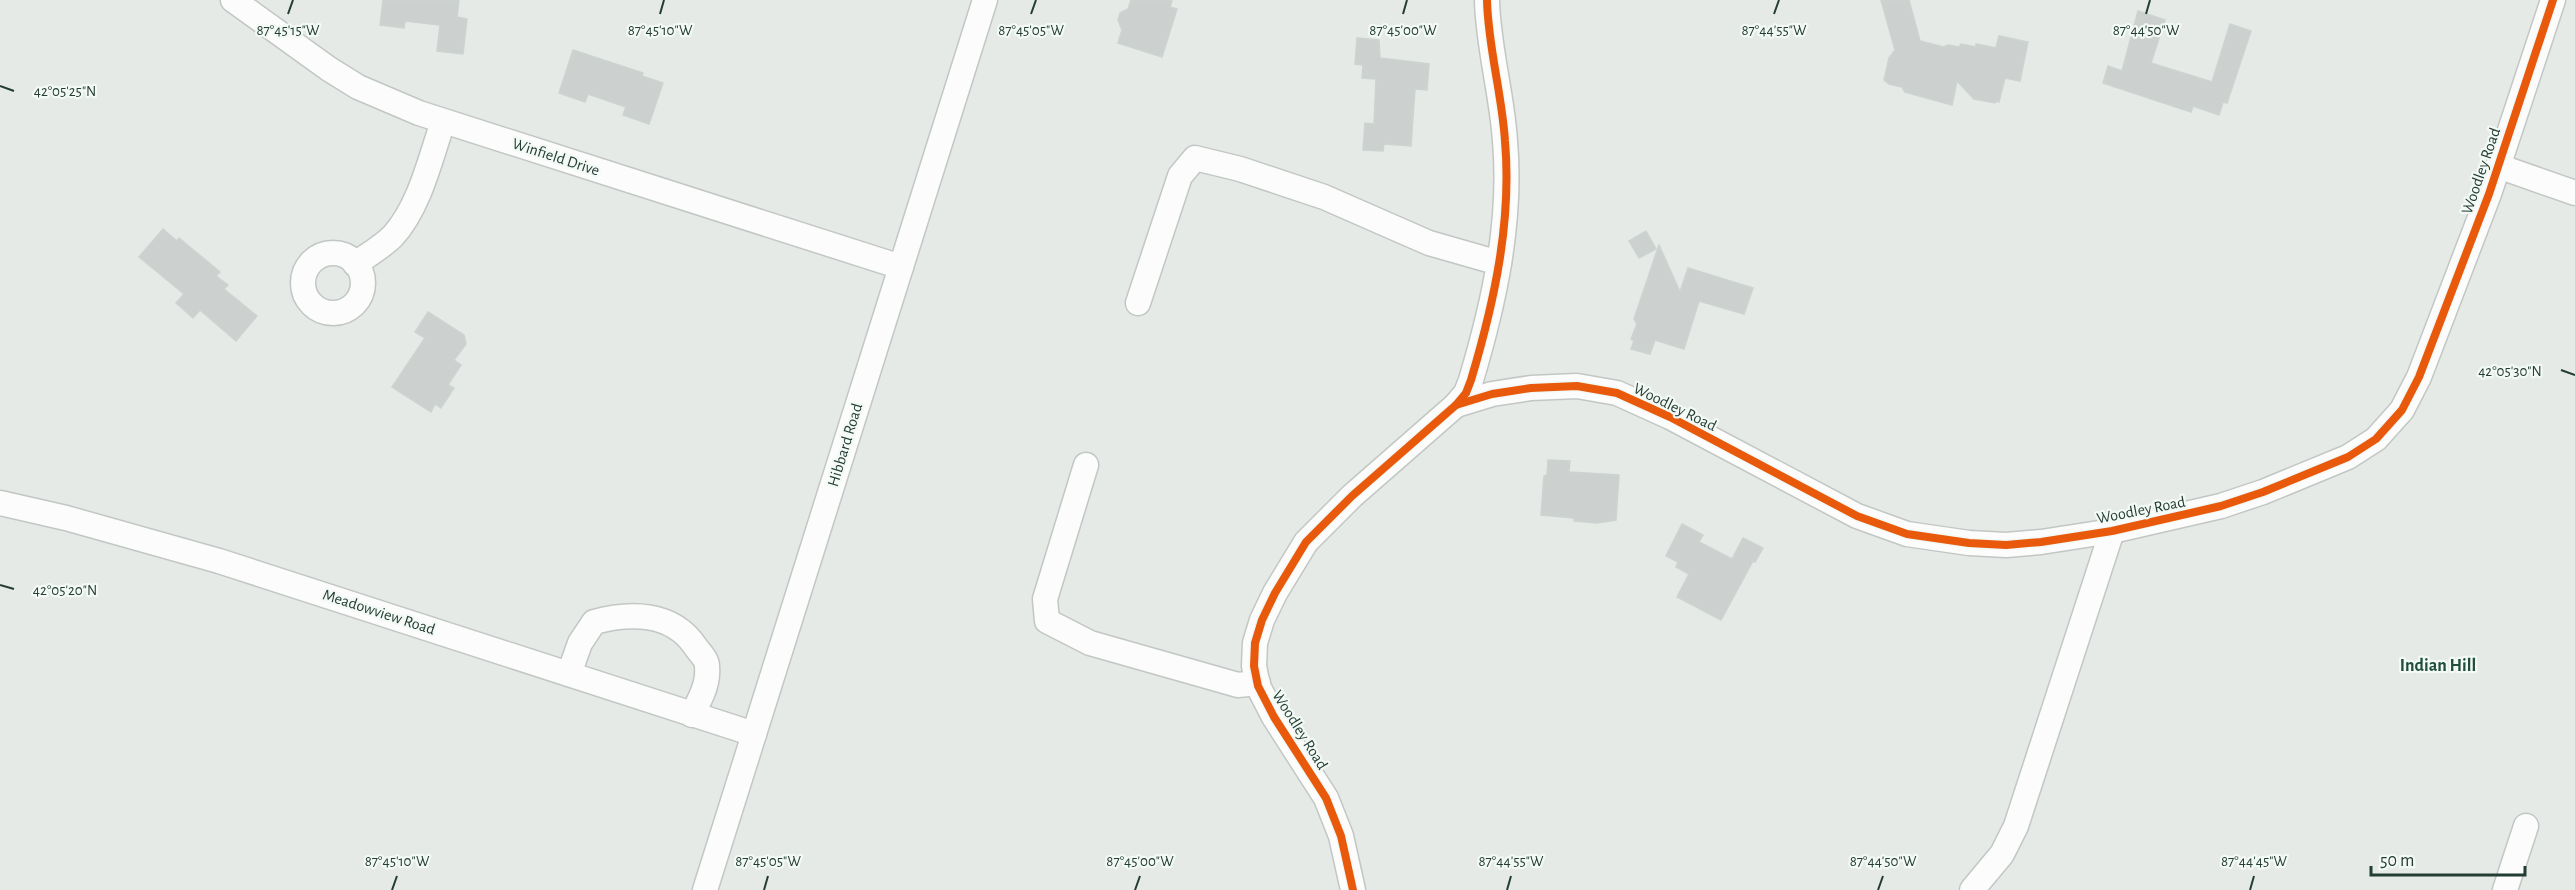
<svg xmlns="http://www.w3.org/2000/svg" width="2575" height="890" font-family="'Alegreya Sans',sans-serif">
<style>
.building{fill:#ccd1cf;stroke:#cdd3d0;stroke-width:1.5}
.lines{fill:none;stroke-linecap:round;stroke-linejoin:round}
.minor-casing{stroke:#c2c7c4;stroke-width:27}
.minor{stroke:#fbfcfb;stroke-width:24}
.cycleway-casing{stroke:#f3f9f5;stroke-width:11}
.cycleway{stroke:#e8590c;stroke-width:8}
.ticks{fill:none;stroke:#233c34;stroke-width:2}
.labels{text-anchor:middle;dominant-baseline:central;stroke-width:4.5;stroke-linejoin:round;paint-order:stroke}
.street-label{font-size:16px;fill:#233c34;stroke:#f3f9f5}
.neighbourhood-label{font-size:18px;font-weight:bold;fill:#204e3f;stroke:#f3f9f5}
.ticks-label{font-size:15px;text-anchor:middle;fill:#233c34;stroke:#f3f9f5;stroke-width:4.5;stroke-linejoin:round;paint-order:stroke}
</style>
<rect width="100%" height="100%" fill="#e5eae7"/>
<g class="building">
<polygon points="383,0 459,0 457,17 467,19 463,54 437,51 440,25 405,21 404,28 380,25"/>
<polygon points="1131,0 1172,0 1170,7 1177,9 1162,57 1118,43 1122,30 1118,20 1120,13 1128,9"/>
<polygon points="1881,0 1909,0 1920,41 1944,47 1948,45 1959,47 1961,44 1976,47 1976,44 1996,48 1999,36 2028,42 2020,81 2005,78 1999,102 1996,101 1995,103 1974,99 1957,81 1952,105 1905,92 1902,87 1889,84 1884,80 1889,58 1895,50"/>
<polygon points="2138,11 2165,20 2151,63 2212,82 2230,24 2251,31 2227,103 2223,102 2219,115 2193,106 2191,112 2103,83 2108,66 2122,71"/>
<polygon points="1357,38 1379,40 1380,58 1429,64 1427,90 1415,89 1411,146 1384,144 1383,151 1363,150 1365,123 1374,124 1376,79 1362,78 1363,65 1355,64"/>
<polygon points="573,50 643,73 642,76 663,83 649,124 623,115 626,107 588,94 585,102 559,93"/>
<polygon points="163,229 177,241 179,238 220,272 216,276 228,285 224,289 257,316 236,341 200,310 193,318 176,303 184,294 139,257"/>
<polygon points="1646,231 1656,249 1639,258 1629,241"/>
<polygon points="1659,245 1680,292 1688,268 1753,288 1744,314 1699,301 1684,349 1655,340 1650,354 1631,349 1634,341 1631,339 1637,324 1634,319"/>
<polygon points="428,312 464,335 466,344 454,360 461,365 448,385 454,388 441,408 435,404 431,412 392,387 425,338 415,332"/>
<polygon points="1548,460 1570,461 1569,472 1619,475 1616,520 1597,523 1574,521 1574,518 1541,515 1544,476 1547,475"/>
<polygon points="1682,524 1703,535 1699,542 1732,559 1743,538 1763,548 1755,562 1753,561 1721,620 1677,597 1689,574 1676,567 1678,562 1666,556"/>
</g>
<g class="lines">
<defs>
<g id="minor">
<polyline points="233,0 329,69 358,87 419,113 901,267"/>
<polyline points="2498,166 2575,193"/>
<circle cx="333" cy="283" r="30"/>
<path d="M355,264c13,-9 27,-17 38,-28 27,-30 37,-77 50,-114"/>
<polyline points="1138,303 1180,176 1195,158 1240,169 1324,197 1429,243 1499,263"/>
<polyline points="1456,405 1492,394 1531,388 1577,386 1617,393 1670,417 1857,516 1907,534 1969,543 2006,545 2041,542 2112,531 2221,506 2263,492 2348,457 2376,439 2402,410 2419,377 2489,194 2553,0"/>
<polyline points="1086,465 1045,599 1047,621 1090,643 1238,685 1258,683"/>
<polyline points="0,503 66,518 219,561 754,734"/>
<path d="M569,674l11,-31 14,-21c36,-10 78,-10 101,24 4,6 12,13 12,20 2,18 -7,33 -15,49"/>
<polyline points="705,890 985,0"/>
<path d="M1353,890l-12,-54 -15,-38 -52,-81 -16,-31 -4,-20 1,-23 7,-23 13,-27 31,-51 46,-46 104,-91 10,-12 5,-13c23,-77 41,-158 34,-239 -3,-47 -17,-94 -18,-141"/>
<polyline points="1972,890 2002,854 2016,826 2112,531"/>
<polyline points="2505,890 2526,826"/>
</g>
</defs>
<use href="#minor" class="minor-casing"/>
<use href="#minor" class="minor"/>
<defs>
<g id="cycleway">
<polyline points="1456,405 1492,394 1531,388 1577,386 1617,393 1670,417 1857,516 1907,534 1969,543 2006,545 2041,542 2112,531 2221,506 2263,492 2348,457 2376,439 2402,410 2419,377 2489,194 2553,0"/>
<path d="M1353,890l-12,-54 -15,-38 -52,-81 -16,-31 -4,-20 1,-23 7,-23 13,-27 31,-51 46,-46 104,-91 10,-12 5,-13c23,-77 41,-158 34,-239 -3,-47 -17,-94 -18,-141"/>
</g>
</defs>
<use href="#cycleway" class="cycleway-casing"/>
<use href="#cycleway" class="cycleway"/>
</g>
<path class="ticks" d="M288,14l5,-14M660,14l4,-14M1031,14l5,-14M1403,14l4,-14M1774,14l5,-14M2146,14l4,-14M0,86l14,5M2561,370l14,5M0,585l14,4M392,890l5,-14M764,890l4,-14M1135,890l5,-14M1507,890l4,-14M1878,890l5,-14M2250,890l4,-14"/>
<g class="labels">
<g class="street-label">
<text transform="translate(556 157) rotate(18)">Winfield Drive</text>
<text transform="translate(2481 171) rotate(-71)">Woodley Road</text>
<text transform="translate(1675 407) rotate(26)">Woodley Road</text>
<text transform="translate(845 445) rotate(-73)">Hibbard Road</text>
<text transform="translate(2141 510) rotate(-11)">Woodley Road</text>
<text transform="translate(379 612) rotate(18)">Meadowview Road</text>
<text transform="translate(1300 730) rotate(58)">Woodley Road</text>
</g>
<g class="neighbourhood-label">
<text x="2438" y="666">Indian Hill</text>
</g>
</g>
<g class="ticks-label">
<text x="288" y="35">87°45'15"W</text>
<text x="660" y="35">87°45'10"W</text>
<text x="1031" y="35">87°45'05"W</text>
<text x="1403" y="35">87°45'00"W</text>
<text x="1774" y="35">87°44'55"W</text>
<text x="2146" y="35">87°44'50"W</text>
<text x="65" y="96">42°05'25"N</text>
<text x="2510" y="376">42°05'30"N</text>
<text x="65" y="595">42°05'20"N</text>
<text x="397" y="866">87°45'10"W</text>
<text x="768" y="866">87°45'05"W</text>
<text x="1140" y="866">87°45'00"W</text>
<text x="1511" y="866">87°44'55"W</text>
<text x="1883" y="866">87°44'50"W</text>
<text x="2254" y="866">87°44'45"W</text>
</g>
<path d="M2371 866v9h154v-9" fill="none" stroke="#233c34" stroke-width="3"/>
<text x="2380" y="866" font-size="18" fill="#233c34" stroke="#f3f9f5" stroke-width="4.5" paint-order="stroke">50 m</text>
</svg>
